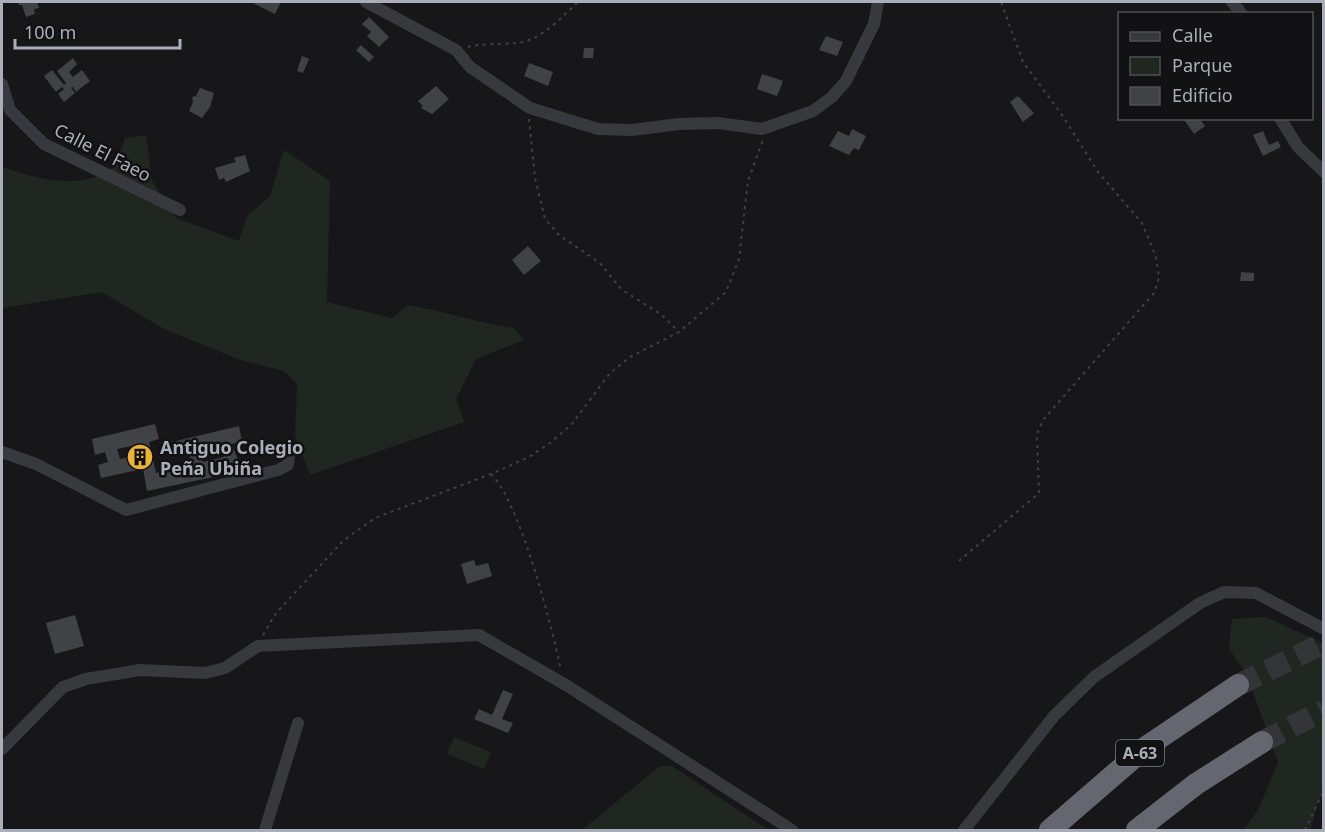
<svg xmlns="http://www.w3.org/2000/svg" width="1325" height="832" font-family="'Noto Sans',sans-serif">
<style>
.green{fill:#1f2720}
.building{fill:#414246;fill-rule:evenodd}
.lines{fill:none;stroke-linecap:round;stroke-linejoin:round}
.highway-tunnel{stroke:#343539;stroke-width:22;stroke-dasharray:22 11;stroke-linecap:butt}
.path{stroke:#3e4045;stroke-width:2;stroke-dasharray:3 4.5;stroke-linecap:butt}
.street{stroke:#38393e;stroke-width:12}
.highway{stroke:#64676f;stroke-width:22}
.labels{text-anchor:middle;dominant-baseline:central;stroke-width:5;stroke-linejoin:round;paint-order:stroke}
.shield{fill:#121214;stroke:#7c7f88;stroke-width:1.5}
.shield-label{font-size:16px;font-weight:bold;fill:#aaaeb9}
.street-label{font-size:18px;fill:#aaaeb9;stroke:#121214}
.poi-label{font-size:18px;font-weight:bold;fill:#aaaeb9;stroke:#121214;text-anchor:start}
</style>
<rect width="100%" height="100%" fill="#171719"/>
<g class="green">
<path d="M146,135l6,46 24,37 63,23 8,-25 23,-20 14,-46 46,31 -3,121 65,16 16,-13c36,6 70,18 106,23l10,12 -48,19 -20,40 8,23 -154,53 -15,-39 2,-52 -13,-13 -44,-11 -76,-31 -62,-37 -100,16v-141c32,11 79,25 109,1 7,-6 11,-22 14,-30z"/>
<polygon points="1265,617 1323,643 1322,790 1310,830 1244,830 1259,808 1278,762 1246,673 1229,649 1232,619"/>
<polygon points="454,737 491,752 484,769 447,754"/>
<polygon points="660,766 672,766 768,830 582,830"/>
</g>
<g class="building">
<polygon points="18,2 37,2 39,8 34,9 35,14 26,17 22,5 19,5"/>
<polygon points="251,2 281,2 275,14"/>
<polygon points="369,17 389,37 379,47 367,36 371,32 362,24"/>
<polygon points="826,36 843,42 837,56 819,50"/>
<polygon points="361,45 374,57 369,62 356,50"/>
<polygon points="584,48 594,48 593,58 583,58"/>
<polygon points="302,56 309,59 303,73 297,71"/>
<polygon points="73,58 77,64 69,72 73,77 82,70 90,81 76,92 73,87 71,88 75,93 64,102 58,94 64,89 62,87 56,92 44,76 52,70 64,85 66,83 57,71"/>
<polygon points="529,63 553,72 548,86 524,76"/>
<polygon points="762,74 783,81 777,96 757,89"/>
<polygon points="436,86 449,99 432,114 421,108 423,106 418,101"/>
<polygon points="200,88 214,93 210,107 202,118 189,111 193,102 192,97 196,96"/>
<polygon points="1018,96 1034,113 1023,122 1010,102"/>
<polygon points="1183,118 1199,118 1205,126 1194,134"/>
<polygon points="852,129 866,136 859,150 854,148 849,155 829,146 838,131 849,136"/>
<polygon points="1263,131 1269,145 1278,141 1281,147 1263,156 1253,135"/>
<polygon points="245,155 250,171 226,182 224,178 219,180 215,168 236,162 234,158"/>
<polygon points="528,246 541,261 524,275 512,260"/>
<polygon points="1241,272 1254,273 1254,281 1240,281"/>
<path d="M155,424l4,15 -10,3 7,31 36,-8 -3,-11 -10,2 -3,-15 63,-15 3,15 -10,3 10,27 -95,20 -4,-22 -42,9 -3,-13 10,-3 -3,-10 -10,3 -3,-16zM137,445l2,10 -19,4 -3,-10zM221,447l3,10 -21,5 -2,-11z"/>
<polygon points="474,560 476,566 488,563 492,576 467,584 461,564"/>
<polygon points="75,615 84,646 55,654 46,623"/>
<polygon points="503,690 513,694 502,719 513,723 508,733 474,719 479,709 492,715"/>
</g>
<g class="lines">
<g class="highway-tunnel">
<polyline points="1238,685 1324,643"/>
<polyline points="1262,742 1324,710"/>
</g>
<g class="path">
<path d="M468,47c18,-5 48,-1 61,-7 19,-7 35,-25 49,-38"/>
<polyline points="529,119 535,178 545,219 559,235 600,263 621,289 662,315 679,332"/>
<path d="M491,474c29,28 61,153 70,196"/>
<polyline points="959,561 1039,493 1037,434 1043,420 1154,293 1159,278 1156,257 1142,223 1098,172 1062,115 1023,62 1001,2"/>
<polyline points="263,635 276,613 344,540 375,518 491,474 529,457 550,443 572,424 610,373 630,357 679,332 726,292 739,259 748,181 763,140"/>
<polyline points="1305,830 1324,790"/>
</g>
<g class="street">
<polyline points="366,2 456,50 470,67 530,108 598,129 632,130 679,124 718,123 762,129 813,111 832,97 846,81 874,24 878,2"/>
<polyline points="1232,2 1242,14"/>
<polyline points="2,84 10,110 44,144 180,210"/>
<polyline points="1280,118 1298,147 1324,172"/>
<polyline points="2,452 36,464 126,510 278,470 288,465 289,455"/>
<polyline points="2,749 63,687 86,679 140,670 205,673 225,668 258,646 479,635 566,685 792,830"/>
<polyline points="265,830 298,723"/>
<polyline points="964,830 1054,716 1094,677 1200,603 1224,592 1256,593 1324,629"/>
</g>
<g class="highway">
<polyline points="1050,830 1146,747 1238,685"/>
<polyline points="1137,830 1196,784 1262,742"/>
</g>
</g>
<defs>
<symbol id="building-disc" viewBox="-11 -11 22 22"><circle r="9.5" fill="#edb23b" stroke="#121214"/><path d="M-4-6H4V6H1V3H-1V6H-4ZM-2.5-4.3h1.7v1.8h-1.7ZM.8-4.3h1.7v1.8H.8ZM-2.5-1h1.7V.8h-1.7ZM.8-1h1.7V.8H.8Z" fill="#111"/></symbol>
</defs>
<g fill-rule="evenodd">
<use href="#building-disc" x="125" y="442" width="30" height="30"/>
</g>
<g class="labels">
<rect class="shield" x="1116" y="740" width="48" height="26" rx="4.5"/>
<g class="shield-label">
<text x="1140" y="753">A-63</text>
</g>
<g class="street-label">
<text transform="translate(103 152) rotate(27)">Calle El Faeo</text>
</g>
<g class="poi-label">
<text x="160" y="447">Antiguo Colegio<tspan x="160" dy="21">Peña Ubiña</tspan></text>
</g>
</g>
<rect width="1325" height="832" fill="none" stroke="#aaaeb9" stroke-width="6"/>
<rect x="1118" y="12" width="195" height="108" fill="#121214" stroke="#4f5056" stroke-width="1.5"/>
<rect x="1130" y="32" width="30" height="9" fill="#38393e" stroke="#4f5056" stroke-width="1.5"/>
<text x="1172" y="42" font-size="18" fill="#aaaeb9">Calle</text>
<rect x="1130" y="57" width="30" height="18" fill="#1f2720" stroke="#4f5056" stroke-width="1.5"/>
<text x="1172" y="72" font-size="18" fill="#aaaeb9">Parque</text>
<rect x="1130" y="87" width="30" height="18" fill="#414246" stroke="#4f5056" stroke-width="1.5"/>
<text x="1172" y="102" font-size="18" fill="#aaaeb9">Edificio</text>
<path d="M15 39v9h165v-9" fill="none" stroke="#aaaeb9" stroke-width="3"/>
<text x="24" y="39" font-size="18" fill="#aaaeb9" stroke="#121214" stroke-width="4.5" paint-order="stroke">100 m</text>
</svg>
